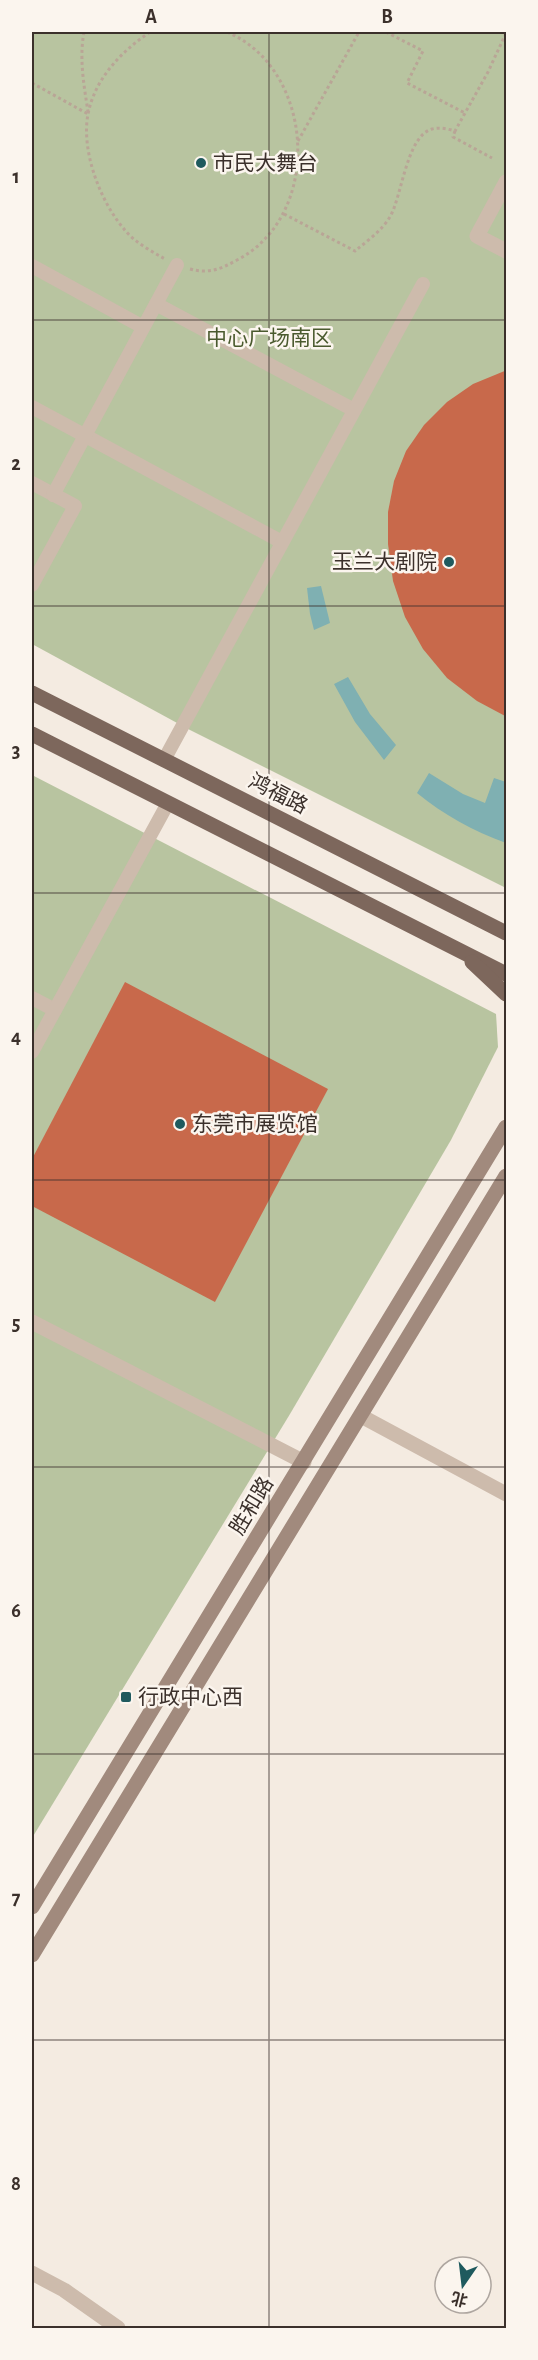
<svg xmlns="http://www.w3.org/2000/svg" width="538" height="2360" font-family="'Alegreya Sans','Noto Sans SC',sans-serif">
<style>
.green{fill:#b8c4a0}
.water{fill:#7fb0b2}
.building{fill:#c8694b}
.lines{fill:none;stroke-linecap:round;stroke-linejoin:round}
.path{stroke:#b9a596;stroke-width:3;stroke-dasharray:3 3;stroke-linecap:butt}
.pedestrian{stroke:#cdbbac;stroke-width:14}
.minor{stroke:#cdbbac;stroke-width:15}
.tertiary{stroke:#cdbbac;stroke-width:15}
.secondary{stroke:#a18a7d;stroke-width:15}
.primary{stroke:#7d675c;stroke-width:15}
.grid{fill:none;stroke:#3b302b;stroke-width:1.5;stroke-opacity:0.55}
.poi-dot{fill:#1f5a5e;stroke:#fbf5ee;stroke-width:2}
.labels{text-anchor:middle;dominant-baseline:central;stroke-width:5;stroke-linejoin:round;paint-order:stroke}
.poi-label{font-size:21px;fill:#3b302b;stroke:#fbf5ee;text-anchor:start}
.park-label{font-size:21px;fill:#4a5a2e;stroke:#fbf5ee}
.street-label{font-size:21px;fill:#3b302b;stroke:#fbf5ee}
.neatline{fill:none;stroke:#3b302b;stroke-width:2}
.grid-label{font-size:20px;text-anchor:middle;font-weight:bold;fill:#3b302b}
</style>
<rect width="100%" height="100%" fill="#f4ebe1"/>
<g class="green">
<polygon points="32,32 506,32 506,888 190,730 32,644"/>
<polygon points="32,775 496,1014 498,1047 451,1140 290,1414 32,1838"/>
</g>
<g class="water">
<polygon points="321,586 330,623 314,630 310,614 307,588"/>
<polygon points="348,677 370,714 396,745 384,760 355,722 334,684"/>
<path d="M429,773l34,21 22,9 9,-25 12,4v61c-33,-12 -62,-28 -89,-50z"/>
</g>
<g class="building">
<polygon points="507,370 507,717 477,701 447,678 423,649 405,617 393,581 388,544 388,512 394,481 406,451 424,425 447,402 473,384"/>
<polygon points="125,982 328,1089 215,1302 32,1206 32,1159"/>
</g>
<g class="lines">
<g class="path">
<path d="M84,32c-5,27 0,53 4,80"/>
<path d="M150,32c-28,19 -55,46 -62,82 -7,37 12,87 36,115 10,13 27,22 41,30"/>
<polyline points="386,32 423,51 407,83 465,113"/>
<polyline points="32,83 88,114"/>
<polyline points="455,131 453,137 492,158"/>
<polyline points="298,141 359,32"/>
<path d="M284,214l71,37c12,-10 28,-21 36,-36 11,-21 16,-79 41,-86 8,-2 16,0 23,2l33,-59 18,-39"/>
<path d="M190,269c19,5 31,0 47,-9 87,-45 78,-191 -10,-228"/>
</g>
<g class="pedestrian">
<polyline points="32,266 143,327"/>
<polyline points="156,304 354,410"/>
<polyline points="32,407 282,542"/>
<polyline points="32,483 75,506 32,585"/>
<polyline points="53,495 177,265"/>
<polyline points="164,760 423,284"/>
<polyline points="32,998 55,1010"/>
<polyline points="32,1052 168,803"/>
</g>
<g class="minor">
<polyline points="32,1322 304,1462"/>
<polyline points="361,1416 506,1494"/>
<polyline points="32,2273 64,2290 118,2328"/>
</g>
<polyline class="tertiary" points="506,182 477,236 506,251"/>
<g class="secondary">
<polyline points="32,1907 506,1127"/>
<polyline points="32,1955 506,1176"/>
</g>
<g class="primary">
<polyline points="32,693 506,933"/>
<polyline points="32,734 506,974"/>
<polyline points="472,962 506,994"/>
</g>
</g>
<path class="grid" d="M269,32v2296M32,320h474M32,606h474M32,893h474M32,1180h474M32,1467h474M32,1754h474M32,2040h474"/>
<g class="poi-dot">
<circle cx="201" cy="163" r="6"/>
<circle cx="449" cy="562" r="6"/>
<circle cx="180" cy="1124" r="6"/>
<rect x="120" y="1691" width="12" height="12" rx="3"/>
</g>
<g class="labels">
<g class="poi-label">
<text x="213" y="163">市民大舞台</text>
<text x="437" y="562" text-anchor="end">玉兰大剧院</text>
<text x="192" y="1124">东莞市展览馆</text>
<text x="138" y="1697">行政中心西</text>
</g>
<g class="park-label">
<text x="269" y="338">中心广场南区</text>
</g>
<g class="street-label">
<text transform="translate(278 794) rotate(27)">鸿福路</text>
<text transform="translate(252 1506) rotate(-59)">胜和路</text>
</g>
</g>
<rect width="538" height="2360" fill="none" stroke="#fbf5ee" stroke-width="66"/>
<g transform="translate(463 2285) rotate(194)"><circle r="28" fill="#fbf5ee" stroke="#aea6a0" stroke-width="1.5"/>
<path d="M0-4.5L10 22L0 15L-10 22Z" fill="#1f5a5e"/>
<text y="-9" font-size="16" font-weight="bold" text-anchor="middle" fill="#3b302b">北</text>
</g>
<rect x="33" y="33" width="472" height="2294" class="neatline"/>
<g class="grid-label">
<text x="151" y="23">A</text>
<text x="387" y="23">B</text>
<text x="16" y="183">1</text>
<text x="16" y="470">2</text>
<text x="16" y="757">3</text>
<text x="16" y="1043">4</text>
<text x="16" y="1330">5</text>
<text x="16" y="1617">6</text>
<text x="16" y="1904">7</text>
<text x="16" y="2190">8</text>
</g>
</svg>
